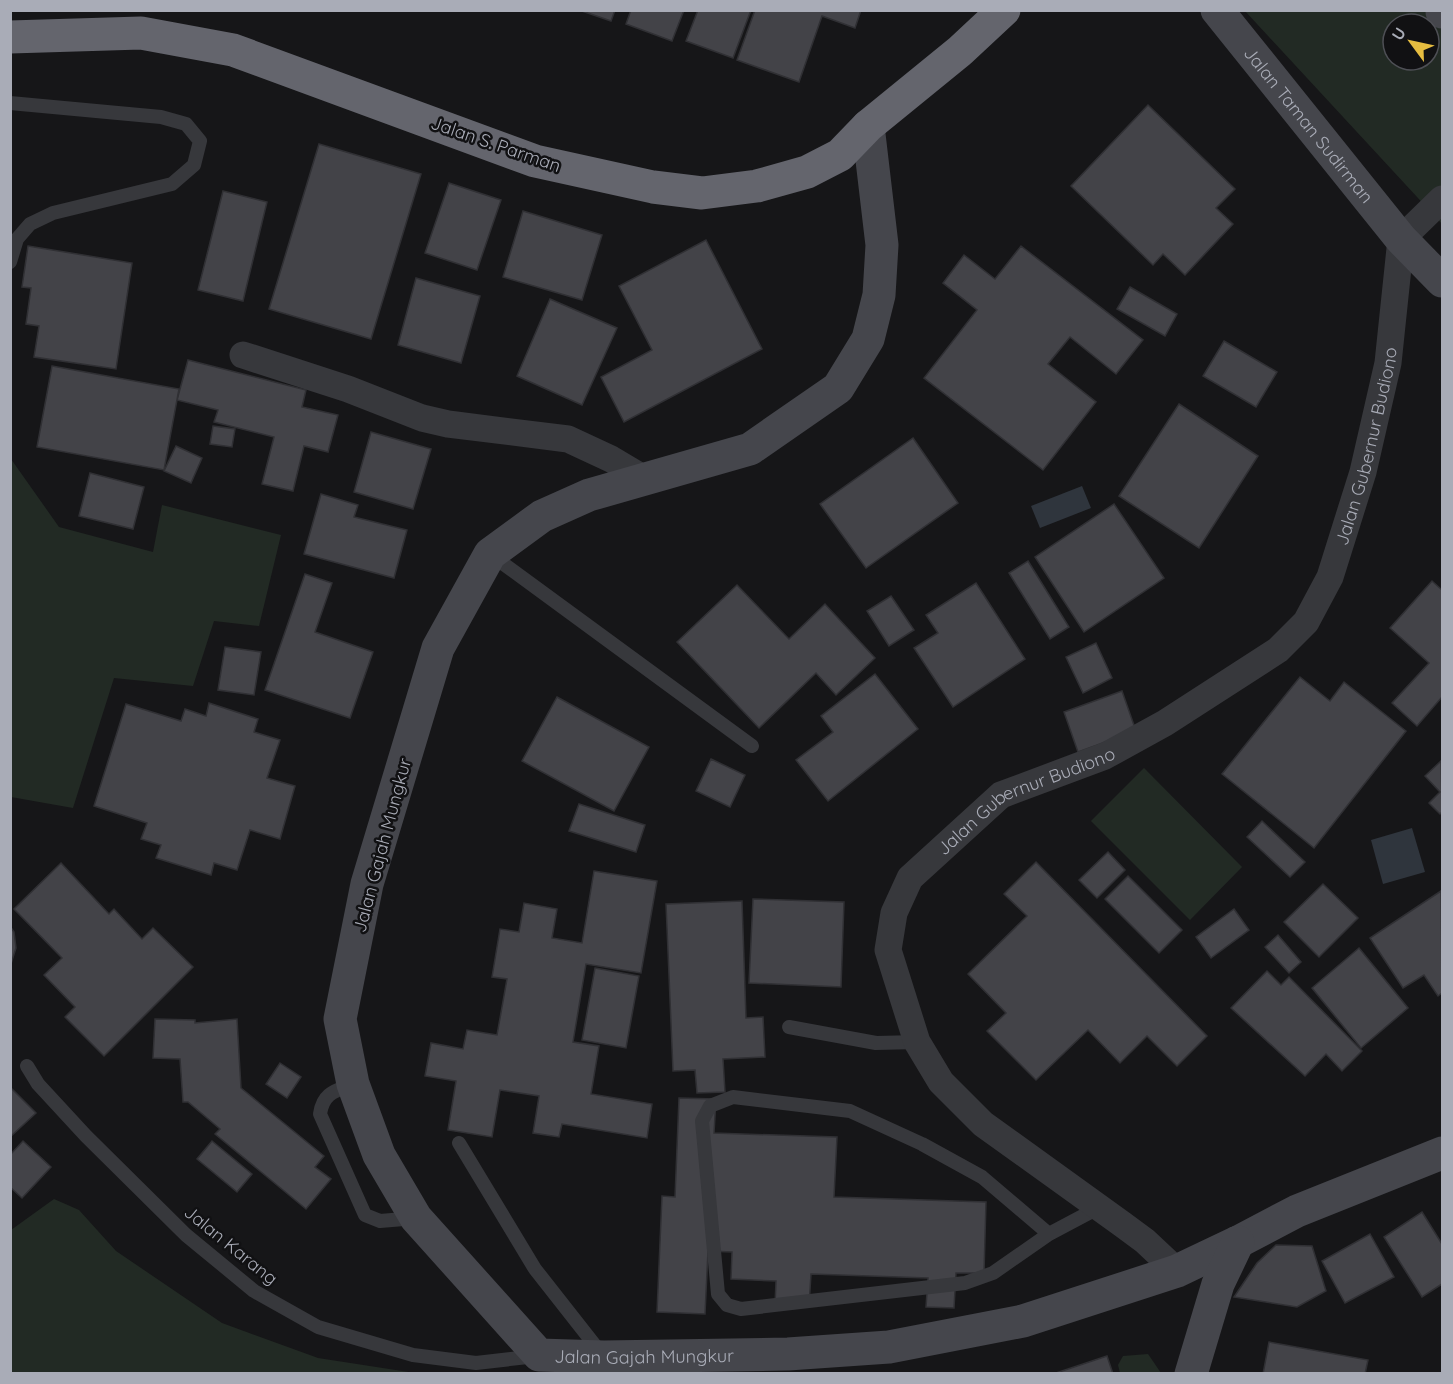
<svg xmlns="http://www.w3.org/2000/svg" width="1453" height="1384" font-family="Quicksand,sans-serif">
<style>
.green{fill:#222a24;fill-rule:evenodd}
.water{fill:#2f353d}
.building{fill:#434348;stroke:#303034;stroke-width:1.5}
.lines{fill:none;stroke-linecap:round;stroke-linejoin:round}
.lane{stroke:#37383c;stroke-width:14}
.street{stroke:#37383c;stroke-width:27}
.secondary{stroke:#45464c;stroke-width:33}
.highway{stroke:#64656d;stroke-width:33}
.labels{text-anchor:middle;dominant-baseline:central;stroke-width:5;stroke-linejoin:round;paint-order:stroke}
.street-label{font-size:18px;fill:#a9acb7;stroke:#111113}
</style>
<rect width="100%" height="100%" fill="#161618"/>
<g class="green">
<path d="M1245,11h184l13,14v199zM1393,24h36v36h-36z"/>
<polygon points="11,459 59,527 153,552 162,505 281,535 259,626 214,621 193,686 114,678 73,808 11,797"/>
<polygon points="1144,768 1242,867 1190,920 1091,821"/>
<polygon points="54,1199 79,1210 116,1251 222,1323 318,1358 415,1373 11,1373 11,1230"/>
<polygon points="1148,1354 1161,1373 1120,1373 1118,1365 1123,1356"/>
</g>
<g class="water">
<polygon points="1082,486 1091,508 1040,528 1031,506"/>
<polygon points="1412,828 1425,872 1383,884 1371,840"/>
</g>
<g class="building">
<polygon points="579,10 615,10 611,21"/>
<polygon points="631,10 684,10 672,41 626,24"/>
<polygon points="698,10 751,10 733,58 686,41"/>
<polygon points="755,10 861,10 855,28 822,16 799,82 737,60"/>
<polygon points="1148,105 1235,189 1216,208 1233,224 1185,275 1163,254 1153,265 1071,186"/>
<polygon points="319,144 421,174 371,339 269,309"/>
<polygon points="449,183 501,200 477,270 425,253"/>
<polygon points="223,191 267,202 243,301 198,290"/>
<polygon points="523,211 602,235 582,300 503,277"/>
<polygon points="706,240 762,349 624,422 601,377 652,350 619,286"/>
<polygon points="28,246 132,263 116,369 34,357 39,326 26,324 31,288 22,287"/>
<polygon points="1021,246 1143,340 1116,374 1070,337 1048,364 1096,402 1043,470 924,378 977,310 943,283 964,255 995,279"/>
<polygon points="416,278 480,296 461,363 398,345"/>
<polygon points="1130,287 1177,314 1165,336 1117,309"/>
<polygon points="550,299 617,328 582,405 517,376"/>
<polygon points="1224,341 1277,372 1256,407 1203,376"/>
<polygon points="188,360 306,390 302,407 338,415 328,452 304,446 293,491 262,484 274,437 214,422 218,410 177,400"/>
<polygon points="52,366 179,389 164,470 37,447"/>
<polygon points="1179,404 1258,456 1199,548 1119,496"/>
<polygon points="213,426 235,429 232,447 210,444"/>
<polygon points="371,432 431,449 413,509 354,492"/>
<polygon points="913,438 958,503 866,568 820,504"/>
<polygon points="176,446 202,458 191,483 164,471"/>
<polygon points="90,473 144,487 133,529 79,516"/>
<polygon points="321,494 358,505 354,517 407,530 394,578 304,554"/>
<polygon points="1114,504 1164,578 1084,632 1035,557"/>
<polygon points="1028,561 1069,627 1050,639 1009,573"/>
<polygon points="305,574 332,583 315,632 373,652 350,718 265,690"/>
<polygon points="1432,581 1442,590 1442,697 1417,726 1392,703 1429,663 1390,628"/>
<polygon points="976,583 1025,659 953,707 914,648 938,633 926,615"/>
<polygon points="737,585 789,639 825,604 875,658 836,695 816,673 759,728 677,642"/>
<polygon points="891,596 914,630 889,646 867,611"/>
<polygon points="1096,643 1112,678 1083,693 1066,657"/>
<polygon points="225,647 261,652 254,695 218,690"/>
<polygon points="875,674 918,729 828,801 796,760 833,732 821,716"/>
<polygon points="1300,677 1330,701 1344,682 1406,731 1314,848 1222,774"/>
<polygon points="1122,691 1136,731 1078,752 1064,712"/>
<polygon points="557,697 649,747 614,811 522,761"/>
<polygon points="209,703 258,719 254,732 280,740 267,778 295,786 280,839 250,830 237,870 214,863 211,875 156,858 161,845 141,839 147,823 94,806 126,704 181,721 185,709 206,716"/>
<polygon points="711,759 745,775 730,807 696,791"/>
<polygon points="1441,761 1442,812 1440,814 1429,803 1440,792 1425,776"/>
<polygon points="579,804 645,825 636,852 569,831"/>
<polygon points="1262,821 1305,862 1290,877 1247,837"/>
<polygon points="1108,852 1125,870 1097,898 1079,880"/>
<polygon points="1036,862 1207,1036 1177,1066 1147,1036 1120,1063 1088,1030 1036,1080 987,1031 1006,1013 968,974 1027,916 1004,894"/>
<polygon points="61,863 109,914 114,909 142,939 153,928 193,967 104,1056 65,1017 75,1007 44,975 62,958 14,909"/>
<polygon points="594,871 657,881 641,973 586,964 573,1042 599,1046 591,1094 652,1104 647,1138 562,1124 559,1137 533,1133 539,1096 500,1090 492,1137 448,1130 456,1081 425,1076 431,1043 463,1049 467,1030 497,1035 507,979 492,977 500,929 519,932 524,903 557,909 552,938 582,943"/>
<polygon points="1128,876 1182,930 1159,953 1105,899"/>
<polygon points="1323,884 1358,918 1319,957 1284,922"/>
<polygon points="1441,891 1442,993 1438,996 1424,975 1403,988 1370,938"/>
<polygon points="753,899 844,902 841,987 749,983"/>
<polygon points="742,901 746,1018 763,1017 765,1057 723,1059 725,1092 697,1093 695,1070 673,1071 666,904"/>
<polygon points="1234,909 1249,930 1211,958 1196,937"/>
<polygon points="10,926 14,932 16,948 10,967"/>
<polygon points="1278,935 1301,962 1289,973 1265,947"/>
<polygon points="1359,948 1408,1008 1361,1048 1312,988"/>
<polygon points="595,968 639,976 626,1048 582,1040"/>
<polygon points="1267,971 1281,985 1289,977 1362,1051 1342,1071 1326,1054 1305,1076 1231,1008"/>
<polygon points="155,1019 195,1020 195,1023 237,1019 241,1088 324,1156 315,1167 331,1179 306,1209 215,1134 220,1129 188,1102 183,1102 180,1059 153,1058"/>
<polygon points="280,1063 301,1077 287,1098 266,1084"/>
<polygon points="10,1087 36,1113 10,1137"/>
<polygon points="679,1098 716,1099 714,1133 837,1137 834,1197 986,1202 984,1273 956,1273 954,1308 926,1307 928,1278 811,1274 809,1306 775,1305 776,1281 731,1279 732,1252 708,1251 705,1314 657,1312 662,1196 675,1197"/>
<polygon points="23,1141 51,1167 22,1198 10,1187 10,1155"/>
<polygon points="212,1141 252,1174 237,1192 197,1159"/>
<polygon points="1422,1212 1442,1244 1442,1284 1422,1297 1384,1237"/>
<polygon points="1370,1234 1394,1277 1345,1303 1322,1261"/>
<polygon points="1276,1245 1312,1246 1326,1291 1297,1307 1234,1297 1257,1263"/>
<polygon points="1269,1342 1368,1360 1365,1374 1263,1374"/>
<polygon points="1107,1356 1113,1374 1053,1374"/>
</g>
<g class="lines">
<g class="lane">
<polyline points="10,103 161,117 186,124 200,141 194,165 172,184 53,213 30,224 17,239 10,262"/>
<polyline points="490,554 752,746"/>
<polyline points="789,1027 876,1043 917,1042"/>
<polyline points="27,1066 38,1084 86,1136 186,1235 254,1291 318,1327 413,1355 476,1363 537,1356"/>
<path d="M353,1084c-18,7 -30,9 -33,30l45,101 15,6 36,-3"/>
<polyline points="459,1143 535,1269 601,1353"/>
<polyline points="1049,1234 982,1177 922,1144 850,1111 733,1097 710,1106 702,1121 718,1294 727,1305 741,1309 965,1283 993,1273 1049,1234 1098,1208"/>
</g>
<g class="street">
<polyline points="243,355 348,389 422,418 448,424 568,439 611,459 643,478"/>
<path id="s1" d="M1177,1271l-32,-30 -23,-17 -139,-100 -42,-42 -24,-40 -29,-92 6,-37 16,-35 91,-83 104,-39 60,-33 113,-73 28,-28 24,-45 33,-105 25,-109 13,-124 41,-40"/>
</g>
<g class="secondary">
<path id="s2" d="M1217,10l184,229 41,42"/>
<polyline points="1442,10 1442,12"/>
<path id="s3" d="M868,126l14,119 -3,50 -11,44 -30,49 -88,61 -161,46 -47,21 -52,38 -52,94 -71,236 -27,135 13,65 26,71 37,63 123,137 65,2 184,-3 101,-7 134,-26 154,-50 61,-29 59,-31 145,-58"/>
<polyline points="1191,1374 1218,1284 1238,1242"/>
</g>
<polyline class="highway" points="10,37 141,33 233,50 535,161 653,187 702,193 757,186 807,172 840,155 868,126 960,51 1004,10"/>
</g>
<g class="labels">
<g class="street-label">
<text stroke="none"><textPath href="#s2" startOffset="147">Jalan Taman Sudirman</textPath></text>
<text transform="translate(496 144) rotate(19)">Jalan S. Parman</text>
<text stroke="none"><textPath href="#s1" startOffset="1186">Jalan Gubernur Budiono</textPath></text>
<text stroke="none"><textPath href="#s1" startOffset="664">Jalan Gubernur Budiono</textPath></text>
<text transform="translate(382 845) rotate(-75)">Jalan Gajah Mungkur</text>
<text transform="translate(231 1245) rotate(39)">Jalan Karang</text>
<text stroke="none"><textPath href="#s3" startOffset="1659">Jalan Gajah Mungkur</textPath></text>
</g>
</g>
<rect width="1453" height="1384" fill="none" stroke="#a9acb7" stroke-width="24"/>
<g transform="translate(1411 42) rotate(303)"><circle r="28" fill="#111113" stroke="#4e4f55" stroke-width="1.5"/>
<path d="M0-4.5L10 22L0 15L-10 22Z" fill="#e6bd40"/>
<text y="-9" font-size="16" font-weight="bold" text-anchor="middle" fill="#a9acb7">U</text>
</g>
</svg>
